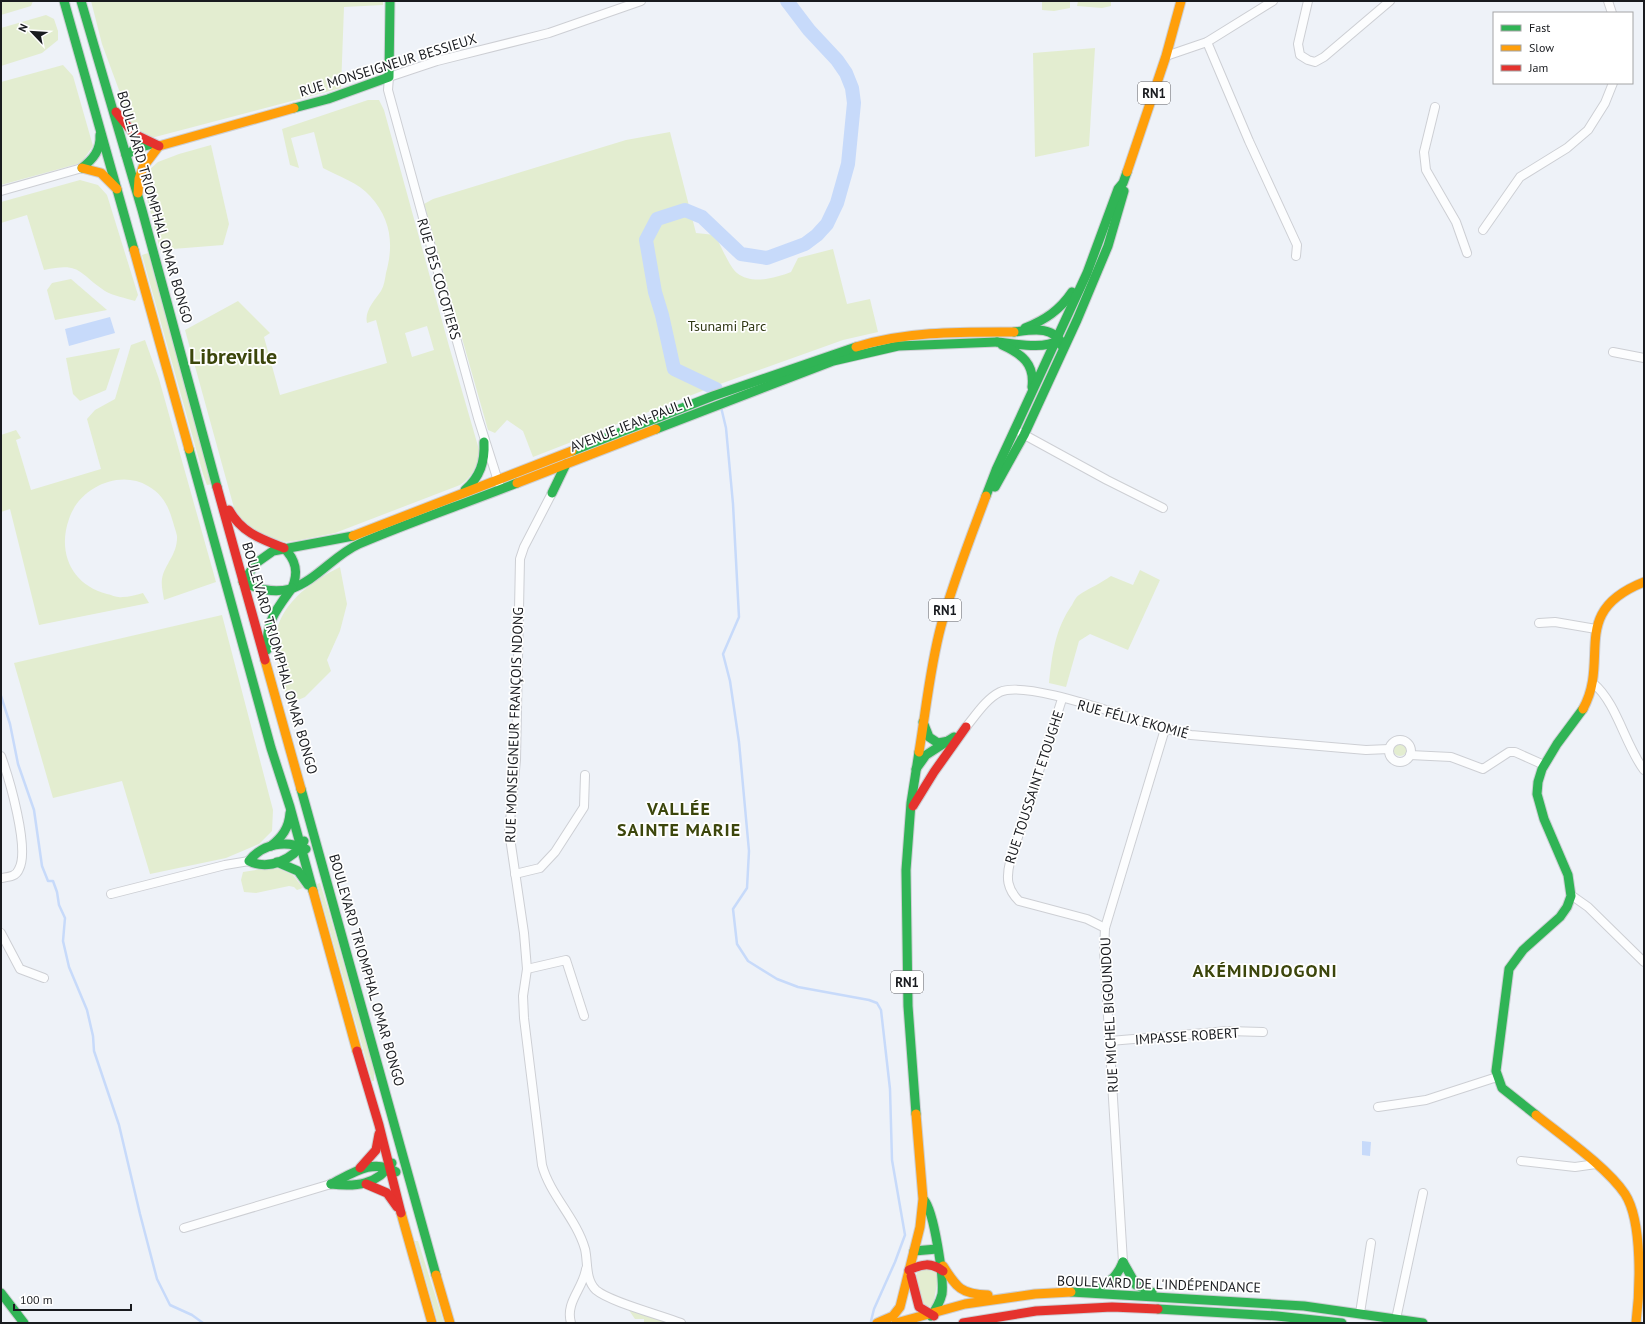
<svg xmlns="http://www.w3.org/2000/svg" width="1645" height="1324" font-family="'PT Sans',sans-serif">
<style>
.green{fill:#e3edd0;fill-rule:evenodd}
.water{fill:#c7dafa}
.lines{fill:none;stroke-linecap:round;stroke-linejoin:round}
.stream{stroke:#c7dafa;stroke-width:2.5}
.river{stroke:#c7dafa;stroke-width:14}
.street-casing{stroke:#cdcfd4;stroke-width:10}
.fast-casing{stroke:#cdcfd4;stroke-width:11}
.slow-casing{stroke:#cdcfd4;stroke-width:11}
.jam-casing{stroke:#cdcfd4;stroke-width:11}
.street{stroke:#fcfdfe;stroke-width:8}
.fast{stroke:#30b455;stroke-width:9}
.slow{stroke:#ff9f0a;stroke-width:9}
.jam{stroke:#e5322d;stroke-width:9}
.labels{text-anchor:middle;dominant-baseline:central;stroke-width:3.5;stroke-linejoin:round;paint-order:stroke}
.shield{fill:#fff;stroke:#5e5f62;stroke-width:1}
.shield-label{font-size:13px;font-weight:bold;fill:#191b1f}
.street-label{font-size:14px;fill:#191b1f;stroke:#fff}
.park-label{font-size:14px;fill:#2f3713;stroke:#fff}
.district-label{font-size:18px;font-weight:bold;letter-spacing:1px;fill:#3c460c;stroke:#fff}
.town-label{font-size:22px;font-weight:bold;fill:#3c460c;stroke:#fff}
</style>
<rect width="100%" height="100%" fill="#eef2f8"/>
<g class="green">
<polygon points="1,1 33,1 31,6 1,15"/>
<polygon points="91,1 383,1 383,5 344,7 341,88 155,137 150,137 133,128 102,44"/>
<polygon points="1042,1 1070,1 1070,8 1054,11 1042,10"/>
<polygon points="1078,1 1111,1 1111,6 1102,8 1077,6"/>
<polygon points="46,15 54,19 58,31 58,40 42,53 1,66 1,28"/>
<polygon points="1095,48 1089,146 1035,157 1033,53"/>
<polygon points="63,65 73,76 93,146 81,163 1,185 1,82"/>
<path d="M368,100h11l5,10 65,236 31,107c-4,15 -8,24 -20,32l-125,48 -35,7 -14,2 -30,-8 -20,-19 -51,-185 53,-29 32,32 -6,4 16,58 107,-32 -11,-43 -9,3c-3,-12 8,-23 14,-32 3,-5 4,-12 5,-18 8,-29 5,-54 -16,-77 -11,-13 -32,-20 -47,-28l-9,-36 -23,6 8,30 -9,-3 -8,-36zM427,326l7,24 -22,7 -7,-24z"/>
<path d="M670,132l26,101 19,2c5,9 15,33 22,38 15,12 38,5 54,-1l7,-14 35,-9 14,55 23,-5 8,33 -35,8 -123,44 -187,73 -10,-26 -16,-11 -12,13 -7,-3 -64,-226 9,-5 193,-59z"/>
<polygon points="211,145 229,224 223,245 160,250 144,186 148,171 158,162 179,154"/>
<path d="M80,180l18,5 9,10 31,100 -3,6c-9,-3 -22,-5 -30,-10 -28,-19 -24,-29 -61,-21l-17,-55 -26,8v-21z"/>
<polygon points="148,253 212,484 207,485 203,474 142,255"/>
<polygon points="71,279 107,310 55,320 47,290 52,283"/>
<path d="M145,340l14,39 57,203 -52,18c-1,-7 -3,-15 -2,-21 2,-14 16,-25 15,-43 -1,-5 -3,-10 -4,-14 -5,-17 -10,-27 -25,-36 -29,-17 -69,2 -79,33 -12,34 3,66 38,75 5,1 10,4 15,3 7,0 14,-2 21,-4l6,10 -110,22 -29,-116 -9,3v-77l15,-5 5,8 -5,2 15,50 70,-21 -14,-50 8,-9 20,-11 16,-54z"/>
<polygon points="120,348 106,390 80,401 73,394 66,358"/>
<path d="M340,567l7,37 -7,27 -13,29 4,11 -26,26 -16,7c-4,-15 -14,-46 -14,-60 0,-37 35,-62 65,-77z"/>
<path d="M1140,570l20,10 -32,70 -38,-16 -11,7 -13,46 -17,-4c3,-28 6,-54 23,-78 2,-4 4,-8 7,-10 10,-7 21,-11 32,-19l22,9z"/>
<polygon points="222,615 273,810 272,831 259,844 226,858 150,874 122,781 53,798 14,663"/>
<circle cx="1400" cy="749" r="7"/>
<polygon points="275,867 293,875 303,888 297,890 294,887 289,886 256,893 244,892 241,880 243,872"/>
<polygon points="320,883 329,912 374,1070 374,1081 372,1081 317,884"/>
<polygon points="415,1241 418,1241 444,1323 438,1323"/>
<path d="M921,1268l18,5 -6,33 -10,1c-3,-12 -13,-30 -2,-39z"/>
<polygon points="626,1306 668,1323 644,1323 644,1319 635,1319"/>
</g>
<g class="water">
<polygon points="110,317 115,333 69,346 65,329"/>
<polygon points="1362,1141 1371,1142 1370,1156 1362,1155"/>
</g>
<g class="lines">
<g class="stream">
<polyline points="721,407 726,428 733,504 739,617 723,654 730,681 739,742 749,851 747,888 733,909 737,944 748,961 777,979 798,987 869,1000 877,1003 881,1010 890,1089 892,1160 905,1235 895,1262 874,1309 871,1321"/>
<polyline points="1,696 10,724 18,764 34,810 42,866 48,881 53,881 57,892 59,905 65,918 63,941 69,967 87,1010 93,1036 94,1051 119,1125 140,1214 157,1279 170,1305 192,1315 203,1323"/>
</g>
<polyline class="river" points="716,389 674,369 662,315 655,292 646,240 657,219 685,210 702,217 741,254 767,258 805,244 817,235 827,224 837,203 848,164 854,103 852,88 846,73 837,60 809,30 787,1"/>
<defs>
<g id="street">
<polyline points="1308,1 1298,44 1300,55 1308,60 1315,62 1324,57 1390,1"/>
<polyline points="1608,1 1612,13"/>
<polyline points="1207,42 1249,141 1297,245 1296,256"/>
<polyline points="1166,56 1207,42 1273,1"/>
<polyline points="1435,107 1424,152 1426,170 1456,222 1467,253"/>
<polyline points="1,191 82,168"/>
<polyline points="1483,230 1520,177 1567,148 1588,130 1605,103 1613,83"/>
<polyline points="1613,352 1644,358"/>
<polyline points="1021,433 1107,480 1163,508"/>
<polyline points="499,484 478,418 388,90 389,77 437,61 549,33 641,1"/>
<path d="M552,493l-28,54 -4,12 -4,201 -7,71 15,102 3,36 -4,27 1,22 18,147c8,30 34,53 43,84 3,12 0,31 11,41 14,12 65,25 85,33"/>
<polyline points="1539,623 1555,622 1596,629"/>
<path d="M1593,683c24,20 32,62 51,87"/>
<path d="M1062,699l-52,163c-4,16 -3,27 9,39l68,18 18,9"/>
<path d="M966,727c10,-12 20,-28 34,-35 30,-14 151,36 191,43l175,15 23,-1"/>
<circle cx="1400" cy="751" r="11"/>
<polyline points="1410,755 1451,757 1483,769 1509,752 1515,752 1544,765"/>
<path d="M1,756c8,22 29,93 18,113 -3,8 -11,8 -18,9"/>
<polyline points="515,874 540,868 555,852 584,807 585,775"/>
<polyline points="111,894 225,865 249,861"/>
<polyline points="1571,895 1588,907 1644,962"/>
<polyline points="1,933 20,969 44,978"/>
<polyline points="527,969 566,960 584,1016"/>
<polyline points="1110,1041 1228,1031 1263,1032"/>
<polyline points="1378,1107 1426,1100 1497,1077"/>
<polyline points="1521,1161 1575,1167 1596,1164"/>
<polyline points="184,1228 331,1184"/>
<polyline points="1123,1262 1104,951 1105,928 1165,729"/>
<polyline points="1360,1313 1371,1243"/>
<polyline points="1396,1319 1423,1193"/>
<path d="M571,1323c-6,-21 12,-34 15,-54"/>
</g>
<g id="fast">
<polyline points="64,1 134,250"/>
<polyline points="81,1 142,210 217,487"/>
<polyline points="294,108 328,99 389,77 390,1"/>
<polyline points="126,155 137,148 153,144"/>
<path d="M82,168c11,-9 19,-18 18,-33"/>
<path d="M1025,328c20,-8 35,-18 47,-36"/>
<path d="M1014,332c17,-2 41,-7 47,13"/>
<path d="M997,342c21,2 44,8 63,-2"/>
<path d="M1002,345c20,9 33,19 30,42"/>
<polyline points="656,429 833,361 898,346 997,342"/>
<polyline points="189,449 271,748 290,807 313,891"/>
<polyline points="572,451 713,396 856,347"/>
<polyline points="995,487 1024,435 1077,320 1108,246 1124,191"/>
<path d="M465,490c15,-13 20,-28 19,-48"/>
<polyline points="552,493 566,464"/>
<polyline points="986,496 996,470 1087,273 1118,189 1123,183 1127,172"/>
<path d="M353,536l-80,15 -17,12 -13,19c14,7 31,11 47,7 26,-8 44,-34 69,-45 51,-22 105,-40 158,-61"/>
<path d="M284,548c12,12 15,24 8,40"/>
<path d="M267,650c-1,-29 9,-40 25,-62"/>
<polyline points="923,722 929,737 938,743 949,741"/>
<polyline points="916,769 926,755 954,737"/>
<polyline points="301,789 436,1275"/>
<path d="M304,841c-10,18 -35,30 -55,20 14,-18 37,-21 57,-12"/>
<path d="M271,846c11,-9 18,-18 19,-33"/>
<polyline points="277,862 298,871 308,885"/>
<polyline points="916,1114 908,1006 906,870 911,803 919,752"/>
<polyline points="1536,1115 1502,1088 1496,1071 1509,969 1523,950 1560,917 1567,907 1571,896 1568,875 1544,819 1537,794 1538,782 1542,769 1557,744 1583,709"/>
<path d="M331,1184c22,-11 41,-26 65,-12"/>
<path d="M331,1184c25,3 46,1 61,-21"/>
<path d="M924,1200c10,11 20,78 18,94 -2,8 -6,15 -11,22"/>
<polyline points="914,1251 937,1249"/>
<polyline points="1123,1262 1136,1285 1152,1292"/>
<path d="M1091,1289c17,-5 25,-10 32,-27"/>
<polyline points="1071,1292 1304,1306 1423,1323"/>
<polyline points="1,1293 24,1323"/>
<polyline points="1158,1309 1277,1316 1342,1323"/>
</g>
<g id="slow">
<polyline points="82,168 101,173 117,189"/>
<polyline points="1127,172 1166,56 1181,1"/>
<polyline points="138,193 139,179 143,167 159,146 294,108"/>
<polyline points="134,250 189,449"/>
<path d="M856,347c51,-16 105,-15 158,-15"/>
<polyline points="517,483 656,429"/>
<polyline points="353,536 572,451"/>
<polyline points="265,660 301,789"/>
<path d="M1583,709c28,-51 -15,-97 61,-127"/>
<path d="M919,752c7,-42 11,-85 22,-126 12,-44 29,-87 45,-130"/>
<polyline points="313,891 357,1051"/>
<path d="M1536,1115c26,21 71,52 89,79 18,28 15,97 11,129"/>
<polyline points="401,1213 432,1323"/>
<path d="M943,1266c14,22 18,28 45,29"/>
<polyline points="436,1275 450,1323"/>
<polyline points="877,1323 893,1316 900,1307 920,1227 923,1199 916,1114"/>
<polyline points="896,1323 965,1304 1035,1294 1071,1292"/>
</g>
<g id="jam">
<polyline points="116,112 134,134 159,146"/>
<polyline points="217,487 265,660"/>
<path d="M229,510c13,23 32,29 55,38"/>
<polyline points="913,806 934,772 966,727"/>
<polyline points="357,1051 379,1125 401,1213"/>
<polyline points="360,1168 376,1150 379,1134"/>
<polyline points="366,1184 387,1193 397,1207"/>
<path d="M909,1270c13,-6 22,-8 34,1"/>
<polyline points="911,1276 919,1307 934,1316"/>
<polyline points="963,1323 1036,1311 1112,1307 1158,1309"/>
</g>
</defs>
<use href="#street" class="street-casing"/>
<use href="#fast" class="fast-casing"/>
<use href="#slow" class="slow-casing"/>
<use href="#jam" class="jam-casing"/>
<use href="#street" class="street"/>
<use href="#fast" class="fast"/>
<use href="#slow" class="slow"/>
<use href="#jam" class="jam"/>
</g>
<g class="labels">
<g class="shield">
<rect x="1138" y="82" width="32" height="22" rx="3"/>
<rect x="929" y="599" width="32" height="22" rx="3"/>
<rect x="891" y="971" width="32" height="22" rx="3"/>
</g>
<g class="shield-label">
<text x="1154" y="93">RN1</text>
<text x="945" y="610">RN1</text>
<text x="907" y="982">RN1</text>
</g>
<g class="street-label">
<text transform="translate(388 65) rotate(-17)">RUE MONSEIGNEUR BESSIEUX</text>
<text transform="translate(155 207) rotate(74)">BOULEVARD TRIOMPHAL OMAR BONGO</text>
<text transform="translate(439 279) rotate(74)">RUE DES COCOTIERS</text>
<text transform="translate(631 424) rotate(-21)">AVENUE JEAN-PAUL II</text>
<text transform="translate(280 658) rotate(74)">BOULEVARD TRIOMPHAL OMAR BONGO</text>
<text transform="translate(1133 719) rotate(15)">RUE FÉLIX EKOMIÉ</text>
<text transform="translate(514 725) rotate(-88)">RUE MONSEIGNEUR FRANÇOIS NDONG</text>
<text transform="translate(1034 787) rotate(-72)">RUE TOUSSAINT ETOUGHE</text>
<text transform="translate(367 970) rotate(74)">BOULEVARD TRIOMPHAL OMAR BONGO</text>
<text transform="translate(1109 1015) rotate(-93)">RUE MICHEL BIGOUNDOU</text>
<text transform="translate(1187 1036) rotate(-4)">IMPASSE ROBERT</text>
<text transform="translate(1159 1284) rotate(2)">BOULEVARD DE L'INDÉPENDANCE</text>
</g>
<g class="park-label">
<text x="727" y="326">Tsunami Parc</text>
</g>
<g class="district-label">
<text x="679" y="808">VALLÉE<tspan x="679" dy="21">SAINTE MARIE</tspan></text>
<text x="1265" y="970">AKÉMINDJOGONI</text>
</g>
<g class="town-label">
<text x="233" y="356">Libreville</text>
</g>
</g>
<rect width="1645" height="1324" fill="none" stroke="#191b1f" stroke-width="4"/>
<rect x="1493" y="12" width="140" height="72" fill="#ffffff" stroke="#a3a4a5"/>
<rect x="1501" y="25" width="20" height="6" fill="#30b455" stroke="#a3a4a5"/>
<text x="1529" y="32" font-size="12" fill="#191b1f">Fast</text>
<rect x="1501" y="45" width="20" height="6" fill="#ff9f0a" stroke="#a3a4a5"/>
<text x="1529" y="52" font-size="12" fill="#191b1f">Slow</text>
<rect x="1501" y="65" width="20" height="6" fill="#e5322d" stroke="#a3a4a5"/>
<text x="1529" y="72" font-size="12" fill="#191b1f">Jam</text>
<g transform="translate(32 32) rotate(295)" stroke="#ffffff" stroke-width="3" paint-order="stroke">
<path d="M0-3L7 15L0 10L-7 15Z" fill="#191b1f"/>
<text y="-6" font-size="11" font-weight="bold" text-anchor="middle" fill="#191b1f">N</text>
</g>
<path d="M14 1304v6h117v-6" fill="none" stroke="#191b1f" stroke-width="2"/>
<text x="20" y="1304" font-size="12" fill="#191b1f" stroke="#ffffff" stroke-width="3" paint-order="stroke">100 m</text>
</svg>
